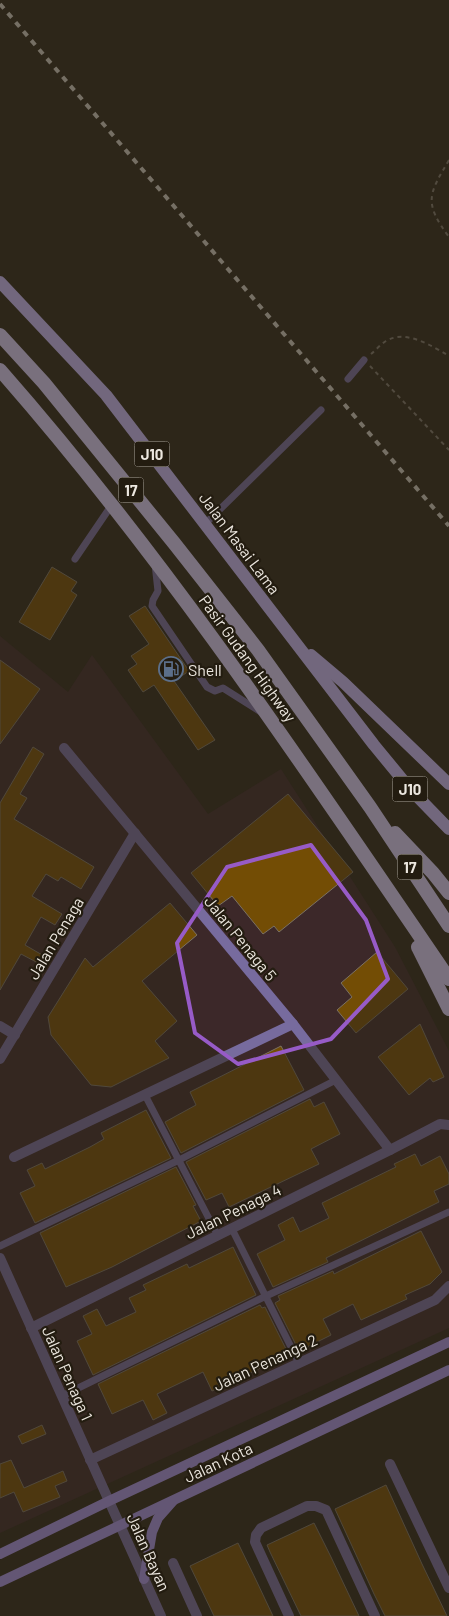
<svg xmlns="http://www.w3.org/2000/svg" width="449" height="1616" font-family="Barlow,sans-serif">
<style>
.industrial{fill:#3c2829}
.building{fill:#734d05;stroke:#7b7163}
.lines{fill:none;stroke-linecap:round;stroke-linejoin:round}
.path{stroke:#7c756b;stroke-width:2;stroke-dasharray:4 4;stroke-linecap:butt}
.service{stroke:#776b9e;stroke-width:7}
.minor{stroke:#776b9e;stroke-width:10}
.tertiary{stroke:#776b9e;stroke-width:10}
.secondary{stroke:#a590e3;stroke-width:10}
.primary{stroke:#c5b7f6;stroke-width:12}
.trunk{stroke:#d4caf6;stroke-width:14}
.rail{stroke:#cdc7be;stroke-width:4;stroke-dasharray:6 6;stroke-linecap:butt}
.marked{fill:none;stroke:#975bc7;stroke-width:4;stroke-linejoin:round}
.labels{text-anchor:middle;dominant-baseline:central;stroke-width:4.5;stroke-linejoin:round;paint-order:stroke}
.shield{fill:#231c10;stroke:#b0aaa1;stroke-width:1}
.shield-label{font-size:15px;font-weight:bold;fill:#ece7df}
.street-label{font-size:16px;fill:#ece7df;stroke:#231c10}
.poi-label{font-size:16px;fill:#ece7df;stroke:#231c10;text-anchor:start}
</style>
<rect width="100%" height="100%" fill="#2d2619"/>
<polygon class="industrial" points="0,636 68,692 92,655 208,814 281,769 395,947 449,1051 449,1328 0,1533"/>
<g class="building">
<polygon points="52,567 77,582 71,591 77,595 50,640 19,622"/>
<polygon points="145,606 189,671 174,681 215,740 198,750 154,685 143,692 128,670 137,664 131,656 149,644 129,616"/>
<polygon points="0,660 40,689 0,744"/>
<polygon points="33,747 44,754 20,794 27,798 14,819 94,867 81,889 61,877 58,881 46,874 32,896 62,914 55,925 41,917 25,945 44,956 40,964 21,954 0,990 0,803"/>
<polygon points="288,794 353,872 279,932 274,926 263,934 232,896 218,906 191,873"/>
<polygon points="170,903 197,935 142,981 177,1021 155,1041 169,1058 111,1087 91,1085 51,1035 48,1017 85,958 93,967"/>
<polygon points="377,952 408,989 356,1033 337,1010 352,997 341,983"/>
<polygon points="420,1024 444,1077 433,1082 430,1078 409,1095 378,1057"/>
<polygon points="281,1046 304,1090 181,1153 165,1122 196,1105 190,1092"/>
<polygon points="310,1099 314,1107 324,1102 340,1134 311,1149 319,1164 229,1207 222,1193 206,1200 186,1162"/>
<polygon points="146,1110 171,1158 35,1223 20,1193 35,1186 27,1170 42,1163 45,1169 90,1147 104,1139 101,1133"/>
<polygon points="415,1154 421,1166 440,1156 449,1174 449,1184 434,1191 439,1202 326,1258 328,1262 273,1287 257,1254 285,1240 278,1225 293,1217 300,1232 329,1218 322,1203 396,1167 394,1164"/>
<polygon points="176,1167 196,1205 193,1206 201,1221 112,1267 66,1287 40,1233"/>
<polygon points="421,1231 442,1272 430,1284 405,1295 407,1299 361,1320 353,1304 323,1319 331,1335 299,1351 275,1303 280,1300 278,1296 333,1271 334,1274"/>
<polygon points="233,1247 256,1295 93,1375 77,1341 92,1334 83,1316 97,1309 106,1326 136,1312 129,1298 146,1290 143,1285 187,1264 189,1268"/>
<polygon points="260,1305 262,1308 265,1307 289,1355 287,1357 272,1365 271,1363 212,1391 203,1372 157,1394 167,1413 153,1420 143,1400 112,1414 98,1384"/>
<polygon points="42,1425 46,1434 22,1444 18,1436"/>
<polygon points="11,1460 24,1488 63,1471 67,1481 55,1486 60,1497 23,1512 14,1492 0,1498 0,1464"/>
<polygon points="386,1485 422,1564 447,1616 385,1616 374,1594 335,1509"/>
<polygon points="314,1523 331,1557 359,1616 301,1616 270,1552 267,1545"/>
<polygon points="238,1543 256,1580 273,1616 214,1616 190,1566"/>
</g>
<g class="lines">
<g class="path">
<path d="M449,160c-20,34 -26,42 0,77"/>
<path d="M371,354c5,-4 10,-10 15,-13 20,-12 46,5 63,15"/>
<polyline points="370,366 449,450"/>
</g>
<g class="service">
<polyline points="348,379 364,360"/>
<polyline points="206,523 321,410"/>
<polyline points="75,559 111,506"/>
<polyline points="155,564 158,591 153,600 152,606 207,687 215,691 223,688 261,712"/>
<polyline points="145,1095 218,1236"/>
<polyline points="232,1229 299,1363"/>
<polyline points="0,1246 179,1160 336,1080"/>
<polyline points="62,1396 266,1296 449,1212"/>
</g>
<g class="minor">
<polyline points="64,748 293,1024 390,1150"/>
<polyline points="0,1026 15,1035"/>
<polyline points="0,1059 135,833"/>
<polyline points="14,1157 293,1024"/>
<polyline points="0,1258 109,1501"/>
<polyline points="31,1328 390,1150 440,1124 449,1125"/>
<polyline points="90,1460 435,1300 449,1286"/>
<polyline points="390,1464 449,1588"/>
<polyline points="173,1563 197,1616"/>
<polyline points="289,1616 255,1542 256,1535 261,1528 307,1506 316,1506 326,1510 375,1616"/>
</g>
<polyline class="tertiary" points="109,1501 161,1616"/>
<g class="secondary">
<polyline points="0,1554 109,1501 449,1342"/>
<polyline points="144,1579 152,1532 158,1518 173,1501"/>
<polyline points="0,1582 449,1370"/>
</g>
<g class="primary">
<polyline points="0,282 106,395 374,745 411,790 449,829"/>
<polyline points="311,655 343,682 449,784"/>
</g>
<g class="trunk">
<polyline points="0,335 44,383 174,543 258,650 370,807 449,926"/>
<path d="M0,370c167,190 307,401 449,609"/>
<polyline points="395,833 433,873 449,893"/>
<polyline points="418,947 449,1009"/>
</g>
<polyline class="rail" points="0,4 449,526"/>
</g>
<path d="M0 0H449V1616H0ZM311,845l55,75 22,59 -57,60 -93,25 -43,-31 -18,-90 50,-76z" fill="#2d2619" fill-opacity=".55" fill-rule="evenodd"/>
<path class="marked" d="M311,845l55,75 22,59 -57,60 -93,25 -43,-31 -18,-90 50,-76z"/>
<defs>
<symbol id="fuel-ring" viewBox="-11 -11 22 22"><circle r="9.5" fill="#231c10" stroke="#5c6f8a" stroke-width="1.5"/><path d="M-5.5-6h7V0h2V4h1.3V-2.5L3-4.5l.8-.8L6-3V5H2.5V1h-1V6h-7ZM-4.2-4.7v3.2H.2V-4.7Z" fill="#5c6f8a"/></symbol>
</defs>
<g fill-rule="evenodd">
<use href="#fuel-ring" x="157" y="655" width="28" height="28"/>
</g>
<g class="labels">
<g class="shield">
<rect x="134.5" y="441.5" width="35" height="25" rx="4"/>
<rect x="118.5" y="477.5" width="25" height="25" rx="4"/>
<rect x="392.5" y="776.5" width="35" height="25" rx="4"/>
<rect x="397.5" y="854.5" width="25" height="25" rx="4"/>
</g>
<g class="shield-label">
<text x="152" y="454">J10</text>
<text x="131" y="490">17</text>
<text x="410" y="789">J10</text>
<text x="410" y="867">17</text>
</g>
<g class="street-label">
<text transform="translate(240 543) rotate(53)">Jalan Masai Lama</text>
<text transform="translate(248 658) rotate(54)">Pasir Gudang Highway</text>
<text transform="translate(55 938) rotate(-59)">Jalan Penaga</text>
<text transform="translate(241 938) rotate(51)">Jalan Penaga 5</text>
<text transform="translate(233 1211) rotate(-26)">Jalan Penaga 4</text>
<text transform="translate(265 1362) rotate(-25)">Jalan Penanga 2</text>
<text transform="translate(68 1373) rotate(66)">Jalan Penaga 1</text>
<text transform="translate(218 1462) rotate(-25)">Jalan Kota</text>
<text transform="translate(149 1552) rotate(66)">Jalan Bayan</text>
</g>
<g class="poi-label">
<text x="188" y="669">Shell</text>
</g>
</g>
</svg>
